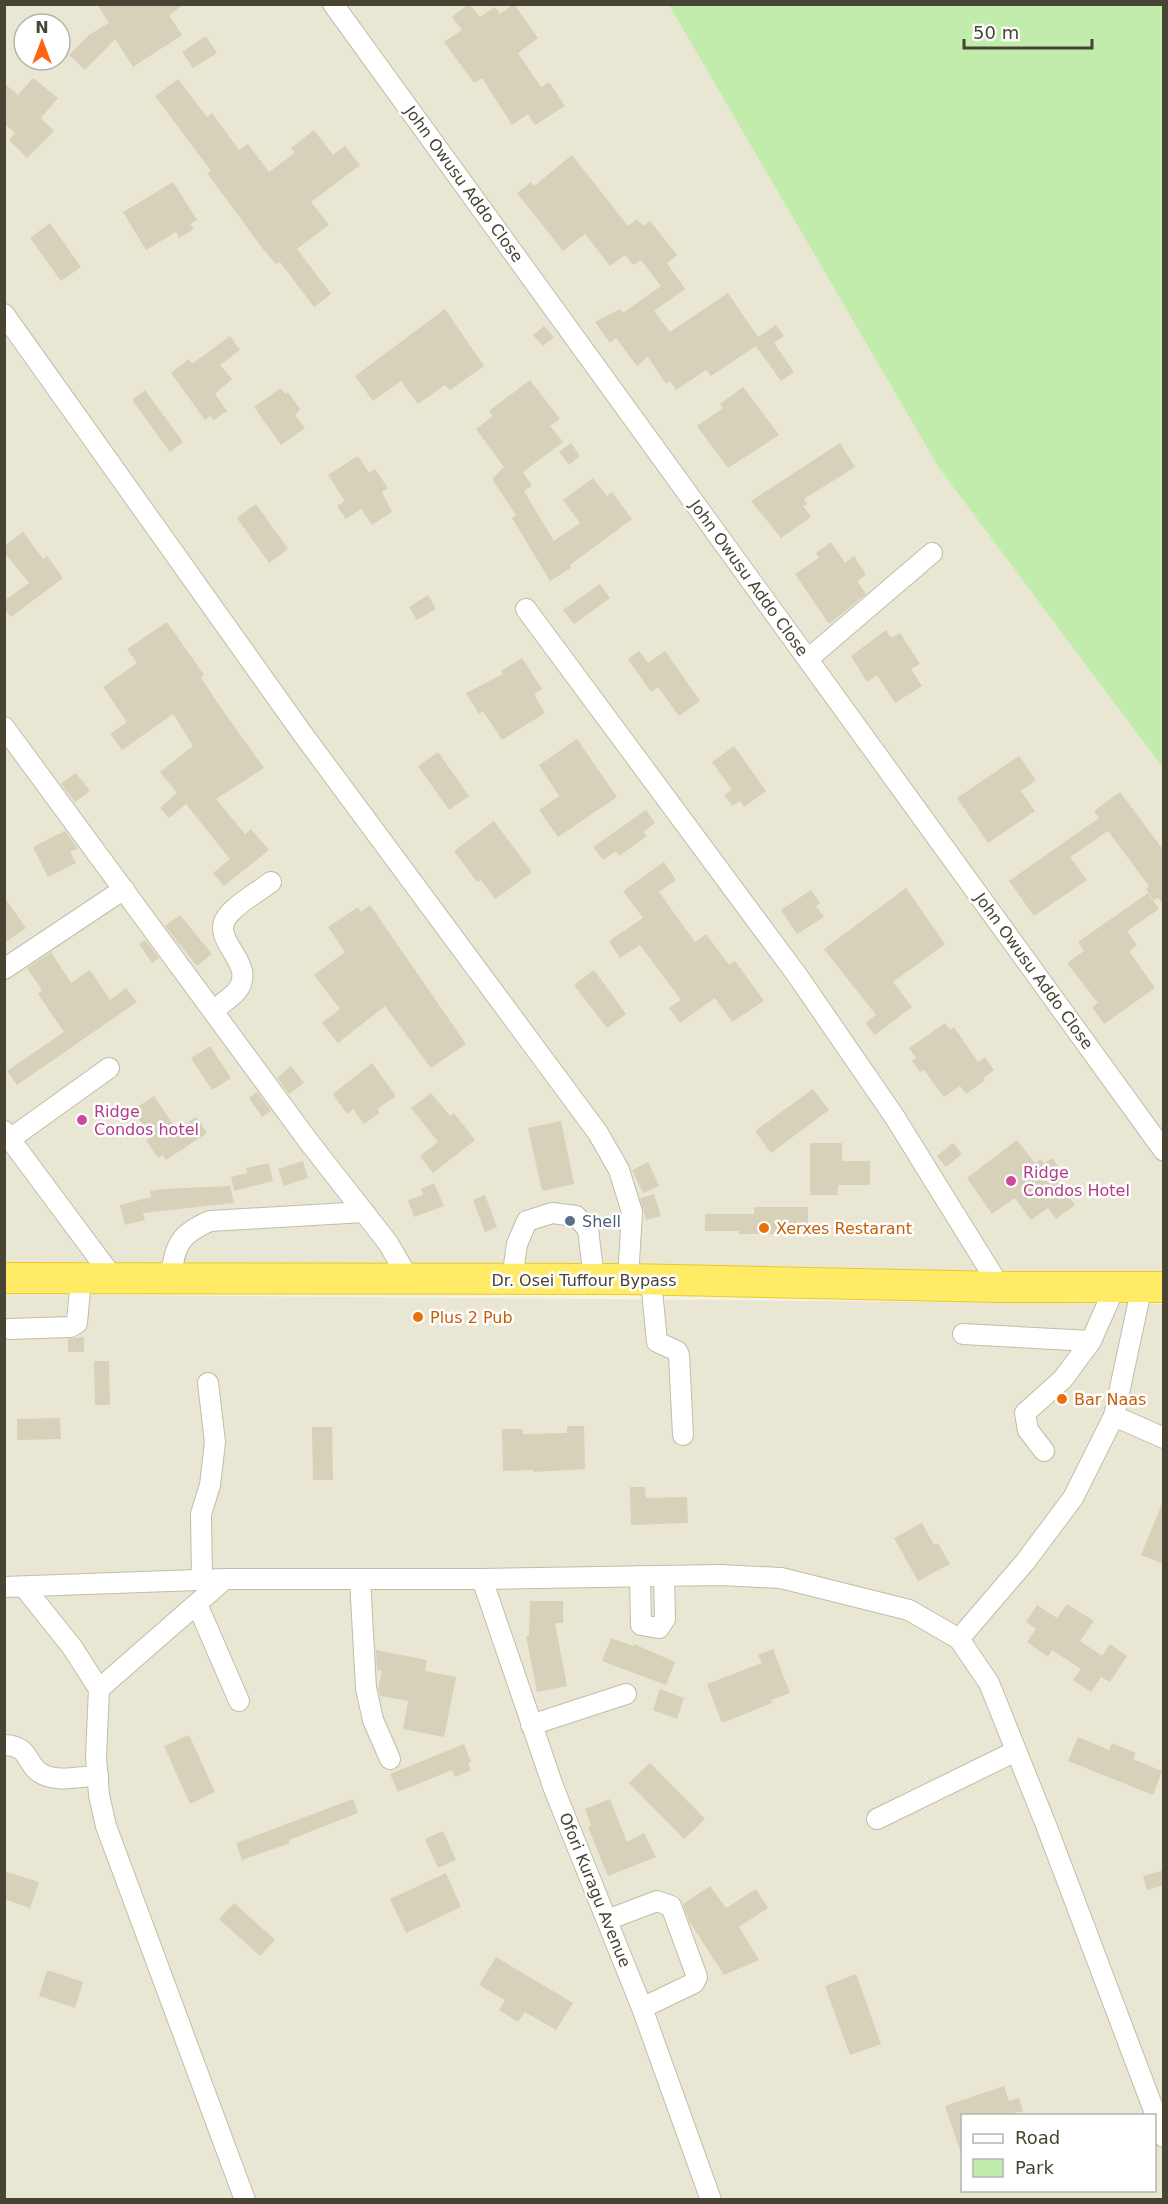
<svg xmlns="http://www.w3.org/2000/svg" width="1168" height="2204" font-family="'DejaVu Sans',sans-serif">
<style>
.residential{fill:#e9e6d3;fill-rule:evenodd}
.green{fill:#c2ecab}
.building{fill:#d7d1ba}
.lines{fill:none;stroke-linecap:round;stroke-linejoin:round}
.minor-casing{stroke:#c0bda7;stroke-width:22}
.highway-casing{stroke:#e9c92b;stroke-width:32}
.minor{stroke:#fff;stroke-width:20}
.highway{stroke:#ffeb66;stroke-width:30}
.hotel-dot{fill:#d1479c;stroke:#fff;stroke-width:2}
.service-dot{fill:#5c6f8a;stroke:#fff;stroke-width:2}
.food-dot{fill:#e8710a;stroke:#fff;stroke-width:2}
.labels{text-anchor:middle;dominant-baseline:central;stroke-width:5;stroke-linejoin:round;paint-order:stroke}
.street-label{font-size:16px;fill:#474434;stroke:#fff}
.hotel-label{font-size:16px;fill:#b23c85;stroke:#fff;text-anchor:start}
.service-label{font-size:16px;fill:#4e5e75;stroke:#fff;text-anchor:start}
.food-label{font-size:16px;fill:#c56008;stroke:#fff;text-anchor:start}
</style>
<rect width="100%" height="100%" fill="#f4f3e6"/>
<g class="residential">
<path d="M5,5h664l270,463 224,300v512l-1158,-12zM24,24h36v36h-36z"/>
<path d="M5,1294l1158,10v895l-1158,1zM962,2116h192v74h-192z"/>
</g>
<polygon class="green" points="669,5 1163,5 1163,768 939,468"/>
<g class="building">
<polygon points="97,4 184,4 169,15 182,35 133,67 115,39 85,70 69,55 89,35 109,23"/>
<polygon points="469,4 480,17 495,7 500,14 514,4 538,38 518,53 541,87 549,82 565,106 535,125 528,114 512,125 482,78 474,83 444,42 462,30 452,17"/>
<polygon points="206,36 217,53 193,68 182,52"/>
<polygon points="33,78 58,98 41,118 54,131 27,158 9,140 15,133 4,123 4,83 18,95"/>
<polygon points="178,79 207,117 212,113 239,150 248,144 269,172 295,153 291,148 314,130 333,155 345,146 360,165 311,202 329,225 297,249 331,294 314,307 280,262 276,264 263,249 207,173 211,171 155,96"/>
<polygon points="572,155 628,226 637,219 643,226 650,221 677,255 667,263 685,289 654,311 670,332 728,293 758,337 776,325 784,336 774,343 794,372 781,381 756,346 711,376 706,370 676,390 670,381 666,384 648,357 637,366 616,338 610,343 595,322 620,309 623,313 661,286 641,260 633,265 625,255 610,266 585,234 563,251 517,193 531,182 534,186"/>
<polygon points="173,182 197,220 190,224 194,229 179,238 176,232 146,250 123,212"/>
<polygon points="50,223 81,267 61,281 30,238"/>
<polygon points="445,309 484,366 450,390 445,385 418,404 401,381 373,401 355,376"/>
<polygon points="544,326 554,337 543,346 533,335"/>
<polygon points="230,336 240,350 220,365 232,379 215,394 227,411 214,420 210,416 205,420 171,373 189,359 192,364"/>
<polygon points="530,380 560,419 550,426 563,442 523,472 532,486 524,491 554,541 580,523 563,500 593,478 607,496 612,492 632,519 570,565 571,568 550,581 512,518 516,515 492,479 504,467 476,429 493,416 489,411"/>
<polygon points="743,387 779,435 728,468 697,426 723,408 720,404"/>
<polygon points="281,388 285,394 288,392 300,409 295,415 305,428 281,445 254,407"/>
<polygon points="145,390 183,442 170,452 132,400"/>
<polygon points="571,443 580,456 569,465 559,452"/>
<polygon points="840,443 855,467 804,499 807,504 803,506 811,517 781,538 751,501"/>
<polygon points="358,456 369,473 375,469 388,488 382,492 392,512 372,525 361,509 346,519 337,506 345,501 328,475"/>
<polygon points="256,504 288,549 269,563 237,518"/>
<polygon points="23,532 43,559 47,556 63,578 11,617 4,608 4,601 29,583 4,552 4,546"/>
<polygon points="831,542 845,563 854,556 866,575 857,581 866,594 829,624 795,574 819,558 816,553"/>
<polygon points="600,584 610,598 574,624 563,610"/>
<polygon points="428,595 436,609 417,620 409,607"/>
<polygon points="167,622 204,675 201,678 219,705 264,768 216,799 245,834 251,829 269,850 224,886 213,873 230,859 186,804 169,818 160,808 177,793 160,772 193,746 173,714 122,750 110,734 127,722 103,687 137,663 127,649"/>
<polygon points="886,630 891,638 900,633 920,664 911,669 922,686 895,703 877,675 867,682 851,656"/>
<polygon points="639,651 648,663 665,651 700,701 679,716 658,687 651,692 628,659"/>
<polygon points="522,658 542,689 534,694 545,713 502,740 483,711 479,714 466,693 503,674 501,671"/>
<polygon points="577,739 617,797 558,837 539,810 559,796 539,765"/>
<polygon points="734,746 766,791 744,807 740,801 732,806 724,795 732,790 712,762"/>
<polygon points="438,752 469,796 449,810 418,766"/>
<polygon points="1019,756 1036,780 1021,791 1035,811 988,843 957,798"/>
<polygon points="76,773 90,791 75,802 61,784"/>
<polygon points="1120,792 1164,851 1164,905 1158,898 1154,900 1146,889 1149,886 1108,831 1070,857 1087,880 1034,916 1009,881 1099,818 1094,811"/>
<polygon points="646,810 655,823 643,832 647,836 619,856 616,851 603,860 593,847"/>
<polygon points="494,821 532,872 495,899 481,880 477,882 454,851"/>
<polygon points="65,831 78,849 70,852 76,863 48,877 33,847"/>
<polygon points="664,862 676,880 659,892 695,942 706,934 729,965 735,961 764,1001 732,1022 715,998 680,1023 669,1008 681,1000 640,945 620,958 609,941 643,918 623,891"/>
<polygon points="906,888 945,944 893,982 912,1007 875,1035 865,1023 876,1015 824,949"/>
<polygon points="811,890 820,903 816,906 824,917 797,934 781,910"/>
<polygon points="1148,893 1159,909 1127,931 1137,945 1129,951 1155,988 1104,1024 1092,1007 1098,1003 1067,963 1084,951 1078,942"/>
<polygon points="4,897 26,928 4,943"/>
<polygon points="370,905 466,1044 431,1068 385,1006 338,1043 322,1023 340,1009 314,975 345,952 328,927 358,907 361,912"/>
<polygon points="180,915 212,954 197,966 165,926"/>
<polygon points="145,940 159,958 152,963 139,944"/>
<polygon points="51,952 71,983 90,970 110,1000 126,988 137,1002 17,1085 7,1071 64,1032 38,994 42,990 27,968"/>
<polygon points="594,970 626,1014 607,1028 574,985"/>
<polygon points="945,1023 950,1030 954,1027 978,1062 985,1057 994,1070 983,1078 985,1080 966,1094 960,1086 944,1097 924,1070 920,1072 912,1061 916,1058 909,1048"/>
<polygon points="210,1046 231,1078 212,1090 191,1058"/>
<polygon points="372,1063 396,1096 377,1109 380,1113 364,1124 353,1109 347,1114 333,1094"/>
<polygon points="291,1066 304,1083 289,1094 277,1078"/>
<polygon points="813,1089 829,1110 771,1153 755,1131"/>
<polygon points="257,1092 271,1111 262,1117 249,1098"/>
<polygon points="431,1093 450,1116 454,1113 475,1140 433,1173 420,1156 438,1142 411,1108"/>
<polygon points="154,1096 177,1130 196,1117 207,1133 166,1160 163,1155 158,1158 146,1140 151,1137 133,1110"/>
<polygon points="561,1121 574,1184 542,1191 528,1128"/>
<polygon points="1017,1140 1035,1163 1041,1159 1044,1163 1052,1158 1065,1175 1057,1181 1075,1205 1056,1219 1048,1208 1031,1220 1015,1198 992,1214 967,1178"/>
<polygon points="810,1143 842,1143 842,1161 870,1161 870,1185 838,1185 838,1195 810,1195"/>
<polygon points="953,1143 962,1154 946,1167 937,1156"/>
<polygon points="303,1161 308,1178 284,1186 278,1169"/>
<polygon points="648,1162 659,1186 643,1193 632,1170"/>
<polygon points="269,1163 273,1181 234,1191 231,1177 247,1173 246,1168"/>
<polygon points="434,1183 444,1206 414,1217 408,1200 423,1195 421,1189"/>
<polygon points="230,1186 234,1203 143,1213 145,1220 125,1225 120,1205 151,1197 150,1191 164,1189"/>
<polygon points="654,1194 661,1216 646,1220 640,1198"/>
<polygon points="485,1195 497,1227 485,1232 473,1200"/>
<polygon points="754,1207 808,1207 808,1234 739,1234 739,1231 705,1231 705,1214 754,1214"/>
<polygon points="84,1337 84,1352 68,1352 68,1339"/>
<polygon points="94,1361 109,1361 110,1405 95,1405"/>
<polygon points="60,1418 61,1439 17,1440 17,1419"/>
<polygon points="567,1426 584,1426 585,1469 533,1472 533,1470 503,1471 502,1429 523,1429 523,1434 567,1433"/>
<polygon points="312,1427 332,1427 333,1480 313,1480"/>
<polygon points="630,1487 645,1487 646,1498 687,1497 688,1523 631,1525"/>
<polygon points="1164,1499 1164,1564 1141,1555"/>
<polygon points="922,1523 934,1545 938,1543 950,1564 918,1581 894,1538"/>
<polygon points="530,1601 563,1601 563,1623 555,1623 567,1686 537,1692 526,1636 529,1636"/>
<polygon points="1067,1604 1094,1621 1080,1641 1102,1656 1110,1644 1127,1656 1110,1682 1101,1677 1091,1692 1073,1680 1081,1669 1052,1650 1048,1657 1027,1642 1036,1629 1026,1622 1037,1605 1057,1618"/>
<polygon points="611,1638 633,1646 634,1644 675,1662 666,1685 602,1661"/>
<polygon points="773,1649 790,1693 771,1700 772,1703 722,1723 707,1684 762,1663 758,1655"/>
<polygon points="376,1650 427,1660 425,1671 456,1677 444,1737 403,1729 408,1701 380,1696 378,1689 382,1671 377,1670"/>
<polygon points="660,1689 684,1698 677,1719 653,1710"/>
<polygon points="189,1735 215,1792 190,1804 164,1746"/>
<polygon points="1078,1737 1109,1750 1112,1743 1136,1753 1133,1759 1162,1771 1153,1795 1068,1761"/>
<polygon points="464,1744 471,1762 468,1763 471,1770 455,1777 452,1770 398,1792 390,1774"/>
<polygon points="650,1763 705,1819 684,1839 629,1783"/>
<polygon points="353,1799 358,1813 289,1840 290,1843 242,1860 236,1843"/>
<polygon points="610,1799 627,1842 644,1833 656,1857 608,1876 588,1827 591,1826 585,1809"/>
<polygon points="443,1831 456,1860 438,1868 425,1839"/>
<polygon points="1164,1870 1164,1885 1147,1890 1143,1876"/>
<polygon points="4,1871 39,1882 30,1908 4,1899"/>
<polygon points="446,1873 461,1907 406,1933 390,1899"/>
<polygon points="710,1886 726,1908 756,1889 768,1908 739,1927 759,1960 724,1975 689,1921 683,1904"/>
<polygon points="234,1903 275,1940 260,1956 219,1919"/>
<polygon points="496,1957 573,2003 556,2030 525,2012 518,2022 499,2010 505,2000 479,1985"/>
<polygon points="47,1970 83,1982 75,2008 39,1996"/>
<polygon points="856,1974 881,2044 850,2055 825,1986"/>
<polygon points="1004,2086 1009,2101 1019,2098 1023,2111 1008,2115 963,2115 963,2150 960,2150 945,2106"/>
</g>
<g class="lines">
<defs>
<g id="minor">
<polyline points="333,4 1164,1151"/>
<polyline points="4,314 302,733 598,1133 619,1170 632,1212 628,1279"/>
<polyline points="526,609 797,975 894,1116 1000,1287"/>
<polyline points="808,659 932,553"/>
<polyline points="4,727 309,1142 388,1243 409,1279"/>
<polyline points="4,969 124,889"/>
<path d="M215,1010c6,-6 15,-12 21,-18 25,-30 -32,-52 -6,-79 11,-12 28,-21 41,-31"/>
<polyline points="4,1131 114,1279"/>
<polyline points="10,1139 109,1068"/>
<path d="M170,1279c6,-33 7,-44 40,-58l154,-9"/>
<polyline points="512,1279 517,1244 527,1221 552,1213 576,1216 588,1229 594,1279"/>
<polyline points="651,1280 657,1342 677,1351 679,1355 683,1435"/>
<polyline points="9,1329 70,1327 77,1323 81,1278"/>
<polyline points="963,1334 1091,1341"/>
<polyline points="1114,1416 1164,1438"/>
<polyline points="1044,1451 1028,1430 1025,1413 1063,1379 1091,1341 1115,1287"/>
<polyline points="640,1576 641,1625 659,1628 665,1619 664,1576"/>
<polyline points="360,1579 366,1688 373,1720 390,1759"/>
<polyline points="482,1579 554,1789 642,2008 711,2200"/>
<polyline points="202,1580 201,1514 210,1485 215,1442 208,1383"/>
<polyline points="4,1587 225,1579 482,1579 720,1575 781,1578 909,1610 959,1639 989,1683 1046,1825 1164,2137"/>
<polyline points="24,1587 72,1647 99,1689 96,1757 99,1795 106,1826 245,2200"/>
<polyline points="197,1604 239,1701"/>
<polyline points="959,1639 1025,1562 1073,1498 1114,1416 1142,1286"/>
<polyline points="99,1689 225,1579"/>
<polyline points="531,1725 626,1694"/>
<path d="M4,1745c29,1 20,21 40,30 15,7 38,1 54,1"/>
<polyline points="877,1819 1016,1751"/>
<polyline points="607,1920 657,1901 671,1906 697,1977 694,1983 642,2008"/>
</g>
<polyline id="highway" points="4,1278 628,1279 1000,1287 1164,1287"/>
</defs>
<use href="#minor" class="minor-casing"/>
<use href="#highway" class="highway-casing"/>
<use href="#minor" class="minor"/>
<use href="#highway" class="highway"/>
</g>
<g class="hotel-dot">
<circle cx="82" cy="1120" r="6"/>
<circle cx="1011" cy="1181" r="6"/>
</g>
<circle class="service-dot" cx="570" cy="1221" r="6"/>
<g class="food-dot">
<circle cx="764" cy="1228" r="6"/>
<circle cx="418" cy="1317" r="6"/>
<circle cx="1062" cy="1399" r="6"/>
</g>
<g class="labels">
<g class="street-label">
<text transform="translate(464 184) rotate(54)">John Owusu Addo Close</text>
<text transform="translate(749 578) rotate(54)">John Owusu Addo Close</text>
<text transform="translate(1034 971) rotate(54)">John Owusu Addo Close</text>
<text x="584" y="1280">Dr. Osei Tuffour Bypass</text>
<text transform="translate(595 1890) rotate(68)">Ofori Kuragu Avenue</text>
</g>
<g class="hotel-label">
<text x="94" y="1111">Ridge<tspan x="94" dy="18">Condos hotel</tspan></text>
<text x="1023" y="1172">Ridge<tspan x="1023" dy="18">Condos Hotel</tspan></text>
</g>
<g class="service-label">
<text x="582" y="1221">Shell</text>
</g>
<g class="food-label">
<text x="776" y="1228">Xerxes Restarant</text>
<text x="430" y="1317">Plus 2 Pub</text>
<text x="1074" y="1399">Bar Naas</text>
</g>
</g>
<rect width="1168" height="2204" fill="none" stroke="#474434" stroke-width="12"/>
<rect x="961" y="2114" width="195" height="78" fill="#ffffff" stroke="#b5b4ae" stroke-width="1.5"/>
<rect x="973" y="2134" width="30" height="9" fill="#ffffff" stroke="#b5b4ae" stroke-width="1.5"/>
<text x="1015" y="2144" font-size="18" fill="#474434">Road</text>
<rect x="973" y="2159" width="30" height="18" fill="#c2ecab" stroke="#b5b4ae" stroke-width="1.5"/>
<text x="1015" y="2174" font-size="18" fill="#474434">Park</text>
<g transform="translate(42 42)"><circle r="28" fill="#ffffff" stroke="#b5b4ae" stroke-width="1.5"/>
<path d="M0-4.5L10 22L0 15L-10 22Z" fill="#ff6512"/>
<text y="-9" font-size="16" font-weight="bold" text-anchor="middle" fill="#474434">N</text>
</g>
<path d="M964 39v9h128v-9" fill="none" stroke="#474434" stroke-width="3"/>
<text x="973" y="39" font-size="18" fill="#474434" stroke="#ffffff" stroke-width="4.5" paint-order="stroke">50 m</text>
</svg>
